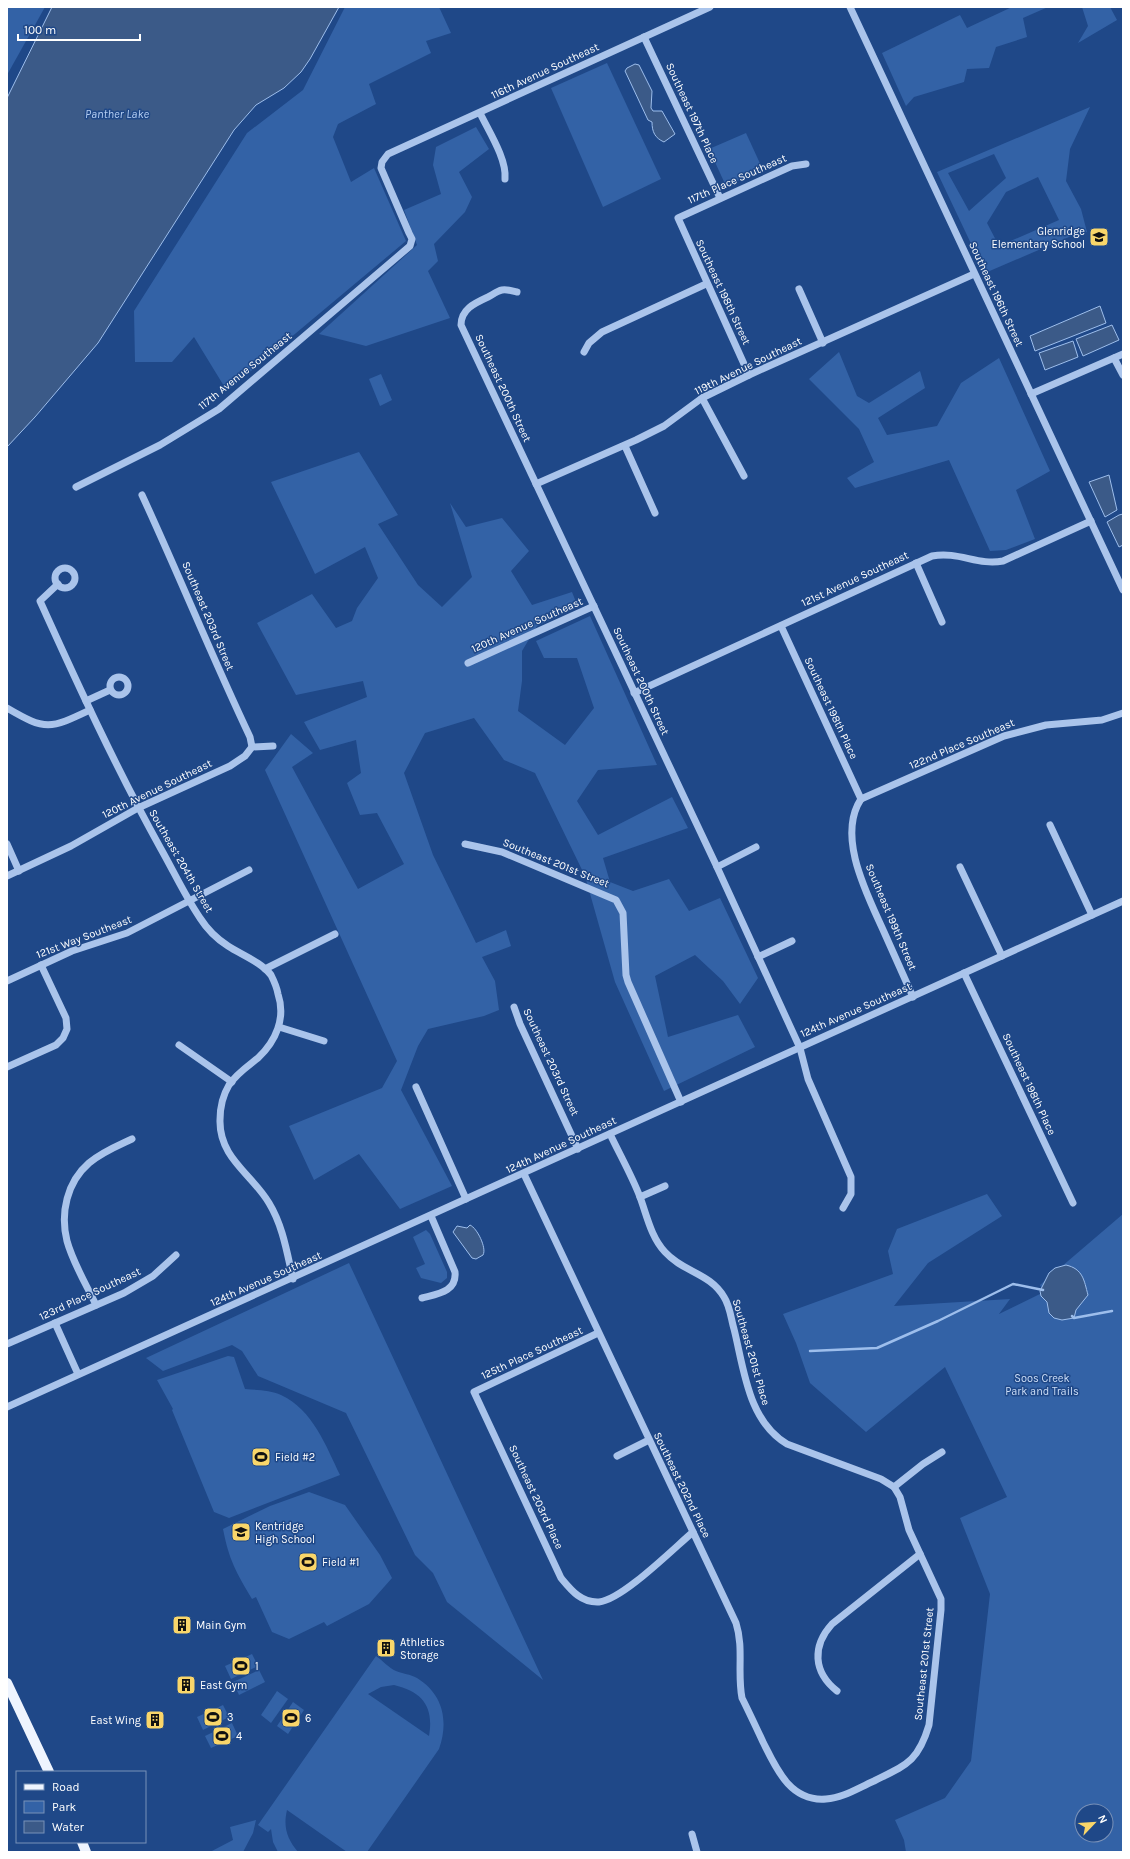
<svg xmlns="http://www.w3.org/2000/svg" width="1130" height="1859" font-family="Karla,sans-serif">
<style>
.green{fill:#3362a6;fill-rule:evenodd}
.water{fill:#3b5a88;stroke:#9dbeec}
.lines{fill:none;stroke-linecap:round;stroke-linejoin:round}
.stream{stroke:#9dbeec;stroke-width:2.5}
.minor{stroke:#aac4eb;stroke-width:7}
.major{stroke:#eef4fe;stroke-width:10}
.labels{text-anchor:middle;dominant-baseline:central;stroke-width:3;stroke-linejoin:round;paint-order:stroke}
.street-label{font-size:11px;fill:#fff;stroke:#1f4888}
.poi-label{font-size:11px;fill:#fff;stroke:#1f4888;text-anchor:start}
.park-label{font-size:11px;fill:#cedff8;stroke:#1f4888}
.water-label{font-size:12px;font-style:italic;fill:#b5cef2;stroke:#1f4888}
</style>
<rect width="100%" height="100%" fill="#1f4888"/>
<g class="green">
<polygon points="7,7 45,7 7,75"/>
<polygon points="345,7 439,7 451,33 426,41 431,53 369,84 376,104 338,124 333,137 351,182 374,168 406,241 227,391 194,337 172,362 135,362 134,311 247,133 303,90"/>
<polygon points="1012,7 1048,7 1023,18 1027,37 996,47 989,68 967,69 964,82 914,97 906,106 882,53 960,15 967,28"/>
<polygon points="1082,7 1110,7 1117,20 1078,43 1088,26"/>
<polygon points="607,63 661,179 603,207 551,88"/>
<path d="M1090,107l-20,42 -4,32 15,28 6,23 -18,5 -84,36 -48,-101zM994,154l12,24 -37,33 -21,-38zM1038,177l21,43 -60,26 -12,-23 19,-31z"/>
<polygon points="476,127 489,149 459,172 472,197 465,212 434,244 438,261 428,271 450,318 366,346 319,334 417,245 404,210 441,194 433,165 436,147"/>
<polygon points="746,133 763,170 726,186 709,149"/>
<polygon points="839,352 857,396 869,403 920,371 925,388 878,418 887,435 937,426 961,383 999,358 1050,471 1016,490 1035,539 1006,550 990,551 949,460 855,488 847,478 874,462 859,429 809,379"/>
<polygon points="381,374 392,400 380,406 369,379"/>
<polygon points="359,452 398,515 378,524 418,585 442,607 472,577 450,503 466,527 502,518 529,551 511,571 532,605 572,592 578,607 537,626 522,651 522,681 518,711 565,745 594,708 577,658 544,658 536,641 590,616 657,765 598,770 577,801 598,835 672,797 688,828 603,858 610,882 633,891 669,879 689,911 720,898 758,978 740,1004 723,981 695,955 655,976 668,1037 738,1015 755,1047 664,1091 615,982 585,876 535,773 504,760 474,718 425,733 404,773 433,855 476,943 506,930 511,946 482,957 495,981 499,1010 484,1016 428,1029 418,1046 401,1090 452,1186 400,1209 359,1154 314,1180 289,1126 382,1088 397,1061 265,770 291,734 313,753 292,767 358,889 404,864 377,813 360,815 347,783 361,773 356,740 320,750 304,722 367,697 363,681 296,695 257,623 312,594 336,628 352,621 357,608 378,578 365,547 315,574 271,482"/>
<path d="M987,1194l15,22 -74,47 -34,43 116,-7 -11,15 45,-22 -4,-7 83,-71v638h-217l-2,-12 -9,-20 50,-22 26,-37 19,-167 -30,-76 47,-21 -62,-130 -79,65 -56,-49 -14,-40 -13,-29 110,-40 -5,-23 9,-22zM1082,1811h24v24h-24z"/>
<polygon points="426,1230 430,1234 447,1272 447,1278 441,1283 421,1278 416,1268 425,1264 413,1237"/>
<polygon points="349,1263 543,1680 447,1602 433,1573 415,1555 346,1413 258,1376 242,1351 232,1345 163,1371 146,1358"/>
<path d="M228,1356l6,1 11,32c11,1 26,1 36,6 32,15 45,51 59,80l-111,43 -15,-6 -42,-102 1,-1 -16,-29z"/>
<path d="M309,1492l36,13 35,50 12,23 -23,26 -42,22 -3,-4 -35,17 -17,-7 -16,-35 -4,2c-16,-27 -23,-39 -29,-70l47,-23z"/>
<polygon points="252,1654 258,1666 231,1679 225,1666"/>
<path d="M376,1656c6,4 13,12 20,15 7,3 14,3 21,7 26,16 32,43 22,71l-72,103h-20l-60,-42c-4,17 0,29 11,42h-20l-5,-10 -2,-13 -3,3 -10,-7zM394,1685c29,7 40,22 35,51l-61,-42 13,-7z"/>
<polygon points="259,1670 265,1682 239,1695 233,1682"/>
<polygon points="277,1691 288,1699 271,1723 261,1715"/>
<polygon points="293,1702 304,1710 288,1734 277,1726"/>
<polygon points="223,1705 229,1717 203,1730 197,1717"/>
<polygon points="232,1723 238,1736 211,1748 205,1736"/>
<polygon points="256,1820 253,1833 243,1852 210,1852 233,1840 230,1827"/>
</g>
<g class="water">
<polygon points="52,7 339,7 310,59 301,72 284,88 256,105 234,130 98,343 35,417 7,447 7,98"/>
<path d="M635,64l4,1 13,26 -1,17 2,3h9l13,23 -11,8c-9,-4 -12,-10 -12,-20l-4,-2 -23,-49 2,-3z"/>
<polygon points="1100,306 1106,323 1035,351 1030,336"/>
<polygon points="1112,325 1119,340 1083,356 1076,339"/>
<polygon points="1073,341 1078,357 1045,370 1039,353"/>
<polygon points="1109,475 1117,510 1105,517 1089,482"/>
<polygon points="1123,514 1123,545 1119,547 1107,522 1119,515"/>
<path d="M470,1225c7,3 17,23 13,30l-7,4 -4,-1 -19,-26 4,-6 10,2z"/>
<path d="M1066,1265c17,4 18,15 22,30l-12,15 -2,8 -12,2 -8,-2 -5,-5 -2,-11 -6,-6 -1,-5 9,-18 6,-5z"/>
</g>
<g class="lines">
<g class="stream">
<polyline points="1072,1316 1074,1318 1112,1311"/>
<polyline points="810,1351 877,1348 938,1321 1013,1284 1043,1290"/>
</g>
<g class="minor">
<polyline points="850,7 1123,590"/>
<polyline points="644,37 720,198"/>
<path d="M480,113c8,17 27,46 25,66"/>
<polyline points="799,289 823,343"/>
<path d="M517,292c-5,-1 -10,-3 -15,-2 -5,1 -10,5 -14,7 -13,6 -27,12 -27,28l256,542 83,181 8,31 43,98v17l-8,14"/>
<polyline points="584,352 589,343 602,332 706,284"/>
<polyline points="1114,358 1123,375"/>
<polyline points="749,375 678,218 792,166 806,164"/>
<polyline points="1031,394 1123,354"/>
<polyline points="702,398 744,476"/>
<polyline points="625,446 655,513"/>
<polyline points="536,484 636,440 664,426 702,398 749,375 974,274"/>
<polyline points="76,487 160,445 219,409 410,246 412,239 409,233 381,168 382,162 388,154 710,7"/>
<path d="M142,495c37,80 70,162 108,242l2,10"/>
<polyline points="916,563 942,622"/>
<circle cx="65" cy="578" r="10"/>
<path d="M58,584l-18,17c38,84 76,167 121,248 13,23 24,47 39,69 7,11 17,21 28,28 14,9 33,16 43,29 3,6 6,13 7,19 8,24 -2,47 -20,64 -10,8 -22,16 -29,27 -6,10 -9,23 -9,35 -1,38 32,54 49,83 14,23 18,50 24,76"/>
<polyline points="781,626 861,799"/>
<polyline points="468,663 594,606"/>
<circle cx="119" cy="686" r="9"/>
<path d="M634,693l298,-137c27,-5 46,10 71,5l88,-40"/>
<polyline points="86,701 110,690"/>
<path d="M7,708c39,23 43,21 83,2"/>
<polyline points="861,799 1004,736 1046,725 1102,720 1123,713"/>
<path d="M861,799c-25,38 7,97 23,133 10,22 19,43 29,65"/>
<polyline points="1050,825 1092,915"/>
<polyline points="7,844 19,871"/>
<polyline points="465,844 502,852 616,900 623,913 626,975 628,982 681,1102"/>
<polyline points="717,867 756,847"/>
<polyline points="960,867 1002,956"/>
<polyline points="7,876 71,846 138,808 230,766 245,756 252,747 273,746"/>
<polyline points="758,957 792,941"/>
<polyline points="265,969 335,934"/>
<polyline points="964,973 1073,1203"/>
<polyline points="7,981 72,951 127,933 249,870"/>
<polyline points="514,1007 520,1024 578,1149"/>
<polyline points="279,1027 324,1041"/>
<polyline points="179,1045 232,1082"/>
<polyline points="7,1067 56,1045 63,1038 67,1029 66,1018 41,965"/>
<polyline points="416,1087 466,1199"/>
<path d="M524,1174l212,449c8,25 1,50 6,75 7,14 14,29 21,44 13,26 27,60 63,57 17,-1 32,-11 48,-18 32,-16 44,-19 55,-56l12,-115v-11l-32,-69 -9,-33 -6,-10 -13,-8 -94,-35c-39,-23 -43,-75 -53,-115 -3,-10 -4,-23 -10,-32 -14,-24 -41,-25 -59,-45 -14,-15 -18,-36 -25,-55 -8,-21 -20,-42 -30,-63"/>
<polyline points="640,1197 665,1186"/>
<path d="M422,1298c15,-4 35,-6 33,-26l-24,-56"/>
<path d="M96,1305c-10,-21 -23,-42 -29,-64 -7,-28 0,-59 22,-78 13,-11 28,-17 43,-24"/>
<polyline points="55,1323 78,1374"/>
<path d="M598,1333l-124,59 87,186c10,12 20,25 38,24 23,-2 74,-53 94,-70"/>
<polyline points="7,1344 124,1293 153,1276 176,1255"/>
<polyline points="7,1407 1123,901"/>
<polyline points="617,1456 649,1440"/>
<polyline points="894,1487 923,1464 942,1452"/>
<path d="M837,1691c-24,-19 -25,-45 -5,-67l88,-70"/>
<polyline points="692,1834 697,1852"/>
</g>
<g class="major">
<polyline points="7,1683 49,1772"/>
<polyline points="82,1842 86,1852"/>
</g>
</g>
<defs>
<symbol id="school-square" viewBox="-11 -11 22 22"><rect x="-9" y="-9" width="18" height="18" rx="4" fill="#f9d66a" stroke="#1f4888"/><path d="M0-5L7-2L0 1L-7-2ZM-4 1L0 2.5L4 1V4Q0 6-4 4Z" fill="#111"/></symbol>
<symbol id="stadium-square" viewBox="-11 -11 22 22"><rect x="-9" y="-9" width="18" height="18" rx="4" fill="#f9d66a" stroke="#1f4888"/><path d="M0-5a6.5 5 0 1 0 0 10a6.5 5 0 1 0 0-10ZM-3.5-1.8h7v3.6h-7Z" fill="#111"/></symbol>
<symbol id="building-square" viewBox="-11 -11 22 22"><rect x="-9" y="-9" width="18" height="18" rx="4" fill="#f9d66a" stroke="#1f4888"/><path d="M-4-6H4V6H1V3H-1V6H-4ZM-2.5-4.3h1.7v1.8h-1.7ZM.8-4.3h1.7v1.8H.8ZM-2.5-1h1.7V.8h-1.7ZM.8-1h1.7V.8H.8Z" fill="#111"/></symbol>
</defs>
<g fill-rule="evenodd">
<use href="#school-square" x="1088" y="226" width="22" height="22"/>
<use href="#stadium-square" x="250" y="1446" width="22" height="22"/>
<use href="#school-square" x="230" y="1521" width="22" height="22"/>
<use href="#stadium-square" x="297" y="1551" width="22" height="22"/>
<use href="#building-square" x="171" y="1614" width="22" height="22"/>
<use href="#building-square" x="375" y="1637" width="22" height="22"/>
<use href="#stadium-square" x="230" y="1655" width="22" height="22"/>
<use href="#building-square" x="175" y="1674" width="22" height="22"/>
<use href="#stadium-square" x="202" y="1706" width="22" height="22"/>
<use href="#stadium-square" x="280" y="1707" width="22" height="22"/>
<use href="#building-square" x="144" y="1709" width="22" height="22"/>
<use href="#stadium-square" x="211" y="1725" width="22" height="22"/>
</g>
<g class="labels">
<g class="street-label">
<text transform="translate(545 71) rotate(-25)">116th Avenue Southeast</text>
<text transform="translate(692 113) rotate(65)">Southeast 197th Place</text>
<text transform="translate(737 179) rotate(-24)">117th Place Southeast</text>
<text transform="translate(723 292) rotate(65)">Southeast 198th Street</text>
<text transform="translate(996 294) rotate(65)">Southeast 196th Street</text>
<text transform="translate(748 366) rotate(-26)">119th Avenue Southeast</text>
<text transform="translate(245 371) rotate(-39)">117th Avenue Southeast</text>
<text transform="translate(503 388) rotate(65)">Southeast 200th Street</text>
<text transform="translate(855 579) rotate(-25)">121st Avenue Southeast</text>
<text transform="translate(208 616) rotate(67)">Southeast 203rd Street</text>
<text transform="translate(527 625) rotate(-24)">120th Avenue Southeast</text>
<text transform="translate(641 681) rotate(65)">Southeast 200th Street</text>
<text transform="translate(831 708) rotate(65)">Southeast 198th Place</text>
<text transform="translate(962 744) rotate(-23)">122nd Place Southeast</text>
<text transform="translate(157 789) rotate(-26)">120th Avenue Southeast</text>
<text transform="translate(181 861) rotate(60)">Southeast 204th Street</text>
<text transform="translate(556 863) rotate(22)">Southeast 201st Street</text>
<text transform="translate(891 917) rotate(67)">Southeast 199th Street</text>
<text transform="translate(84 937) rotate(-21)">121st Way Southeast</text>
<text transform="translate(856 1010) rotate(-24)">124th Avenue Southeast</text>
<text transform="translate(551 1062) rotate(65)">Southeast 203rd Street</text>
<text transform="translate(1029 1084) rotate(65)">Southeast 198th Place</text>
<text transform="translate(561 1145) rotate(-25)">124th Avenue Southeast</text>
<text transform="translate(266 1279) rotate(-24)">124th Avenue Southeast</text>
<text transform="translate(90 1294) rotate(-25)">123rd Place Southeast</text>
<text transform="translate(751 1352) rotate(74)">Southeast 201st Place</text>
<text transform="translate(532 1353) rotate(-25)">125th Place Southeast</text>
<text transform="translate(682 1485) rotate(64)">Southeast 202nd Place</text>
<text transform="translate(536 1497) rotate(65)">Southeast 203rd Place</text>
<text transform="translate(924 1664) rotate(-84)">Southeast 201st Street</text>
</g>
<g class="poi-label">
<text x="1085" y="231" text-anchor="end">Glenridge<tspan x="1085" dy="13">Elementary School</tspan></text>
<text x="275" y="1457">Field #2</text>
<text x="255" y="1526">Kentridge<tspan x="255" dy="13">High School</tspan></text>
<text x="322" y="1562">Field #1</text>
<text x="196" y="1625">Main Gym</text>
<text x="400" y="1642">Athletics<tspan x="400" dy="13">Storage</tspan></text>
<text x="255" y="1666">1</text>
<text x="200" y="1685">East Gym</text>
<text x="227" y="1717">3</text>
<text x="305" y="1718">6</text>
<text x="141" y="1720" text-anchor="end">East Wing</text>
<text x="236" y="1736">4</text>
</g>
<g class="park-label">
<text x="1042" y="1378">Soos Creek<tspan x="1042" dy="13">Park and Trails</tspan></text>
</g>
<g class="water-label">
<text x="117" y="114">Panther Lake</text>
</g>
</g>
<rect width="1130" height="1859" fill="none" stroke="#ffffff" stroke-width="16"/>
<rect x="16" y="1771" width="130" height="72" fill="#1f4888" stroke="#7991b8"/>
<rect x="24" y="1784" width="20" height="6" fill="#eef4fe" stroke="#7991b8"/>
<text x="52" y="1791" font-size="12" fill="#ffffff">Road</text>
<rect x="24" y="1801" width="20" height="12" fill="#3362a6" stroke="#7991b8"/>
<text x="52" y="1811" font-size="12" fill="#ffffff">Park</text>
<rect x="24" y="1821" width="20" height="12" fill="#3b5a88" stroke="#7991b8"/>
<text x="52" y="1831" font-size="12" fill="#ffffff">Water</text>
<g transform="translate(1094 1823) rotate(65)"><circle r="19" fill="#1f4888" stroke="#7991b8"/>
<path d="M0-3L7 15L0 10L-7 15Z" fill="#f9d66a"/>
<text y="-6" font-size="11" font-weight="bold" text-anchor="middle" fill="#ffffff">N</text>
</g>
<path d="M18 34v6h122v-6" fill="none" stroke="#ffffff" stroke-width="2"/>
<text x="24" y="34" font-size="12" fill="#ffffff" stroke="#1f4888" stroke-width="3" paint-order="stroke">100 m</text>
</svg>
